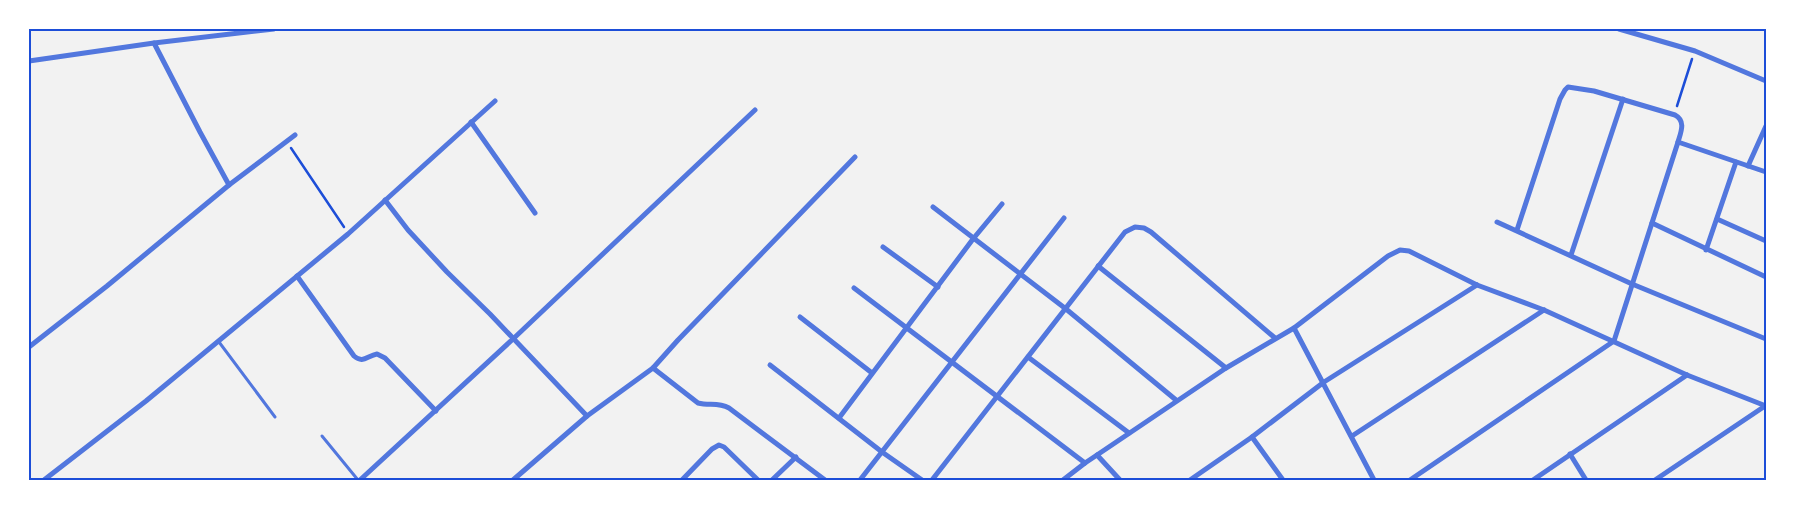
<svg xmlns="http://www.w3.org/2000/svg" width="1795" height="509" font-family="'Source Sans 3',sans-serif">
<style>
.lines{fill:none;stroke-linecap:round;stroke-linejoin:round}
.path{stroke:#1d4ed8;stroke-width:2.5}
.service{stroke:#5277de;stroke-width:3}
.minor{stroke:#5277de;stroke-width:5}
.neatline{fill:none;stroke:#1d4ed8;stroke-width:2}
</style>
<rect width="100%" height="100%" fill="#f2f2f2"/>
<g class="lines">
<g class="path">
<polyline points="1677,106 1692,59"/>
<polyline points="291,148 344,227"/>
</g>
<g class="service">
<polyline points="219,342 275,417"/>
<polyline points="322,436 358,480"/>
</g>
<g class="minor">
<polyline points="1619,29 1695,51 1766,81"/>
<polyline points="154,43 200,132 229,185"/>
<polyline points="29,61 154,43 274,29"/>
<polyline points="471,122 535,213"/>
<polyline points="1748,166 1766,126"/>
<polyline points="385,200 408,230 447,272 490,314 587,416"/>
<polyline points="933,207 1066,309 1176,400"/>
<polyline points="1717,219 1766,241"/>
<polyline points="1497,222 1632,284 1766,339"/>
<polyline points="1652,223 1766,277"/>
<path d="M1517,230l43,-131 5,-9 3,-3 26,4 81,24c11,6 6,17 3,27"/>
<polyline points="883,247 938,287"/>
<polyline points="1706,250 1736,162"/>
<polyline points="1571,255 1623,99"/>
<polyline points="1098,266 1226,368"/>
<path d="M297,276l57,80c9,8 13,0 23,-2l8,4 51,53"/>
<polyline points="854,288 1085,463"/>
<polyline points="800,317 872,373"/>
<polyline points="1294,328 1374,480"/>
<polyline points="29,347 107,286 229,185 295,135"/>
<polyline points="1028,357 1129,433"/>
<polyline points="770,365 882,452 922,480"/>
<path d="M653,368l45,35c11,3 20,-1 31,5l96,72"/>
<polyline points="839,418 973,239 1002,204"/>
<polyline points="1352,436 1544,310"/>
<polyline points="1252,437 1283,480"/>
<polyline points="1570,454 1586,480"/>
<polyline points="44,480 146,401 348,234 495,101"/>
<polyline points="360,480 513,339 755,110"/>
<polyline points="513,480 587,416 653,368 678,340 855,157"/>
<polyline points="682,480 712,449 719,445 724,447 758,480"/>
<polyline points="772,480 796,457"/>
<polyline points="860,480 1064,218"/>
<polyline points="932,480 1125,232 1135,227 1144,228 1151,232 1275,338"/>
<polyline points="1063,480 1085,463 1097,455"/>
<polyline points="1120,480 1097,455 1226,368 1294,328 1388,256 1400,250 1409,251 1477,285 1544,310 1687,375 1766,406"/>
<polyline points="1190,480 1252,437 1324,382 1477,285"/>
<polyline points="1410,480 1614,341 1678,142 1766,172"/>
<polyline points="1533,480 1687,375"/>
<polyline points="1655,480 1765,406"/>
</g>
</g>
<rect width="1795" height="509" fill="none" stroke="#ffffff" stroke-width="60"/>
<rect x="30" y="30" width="1735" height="449" class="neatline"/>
</svg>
